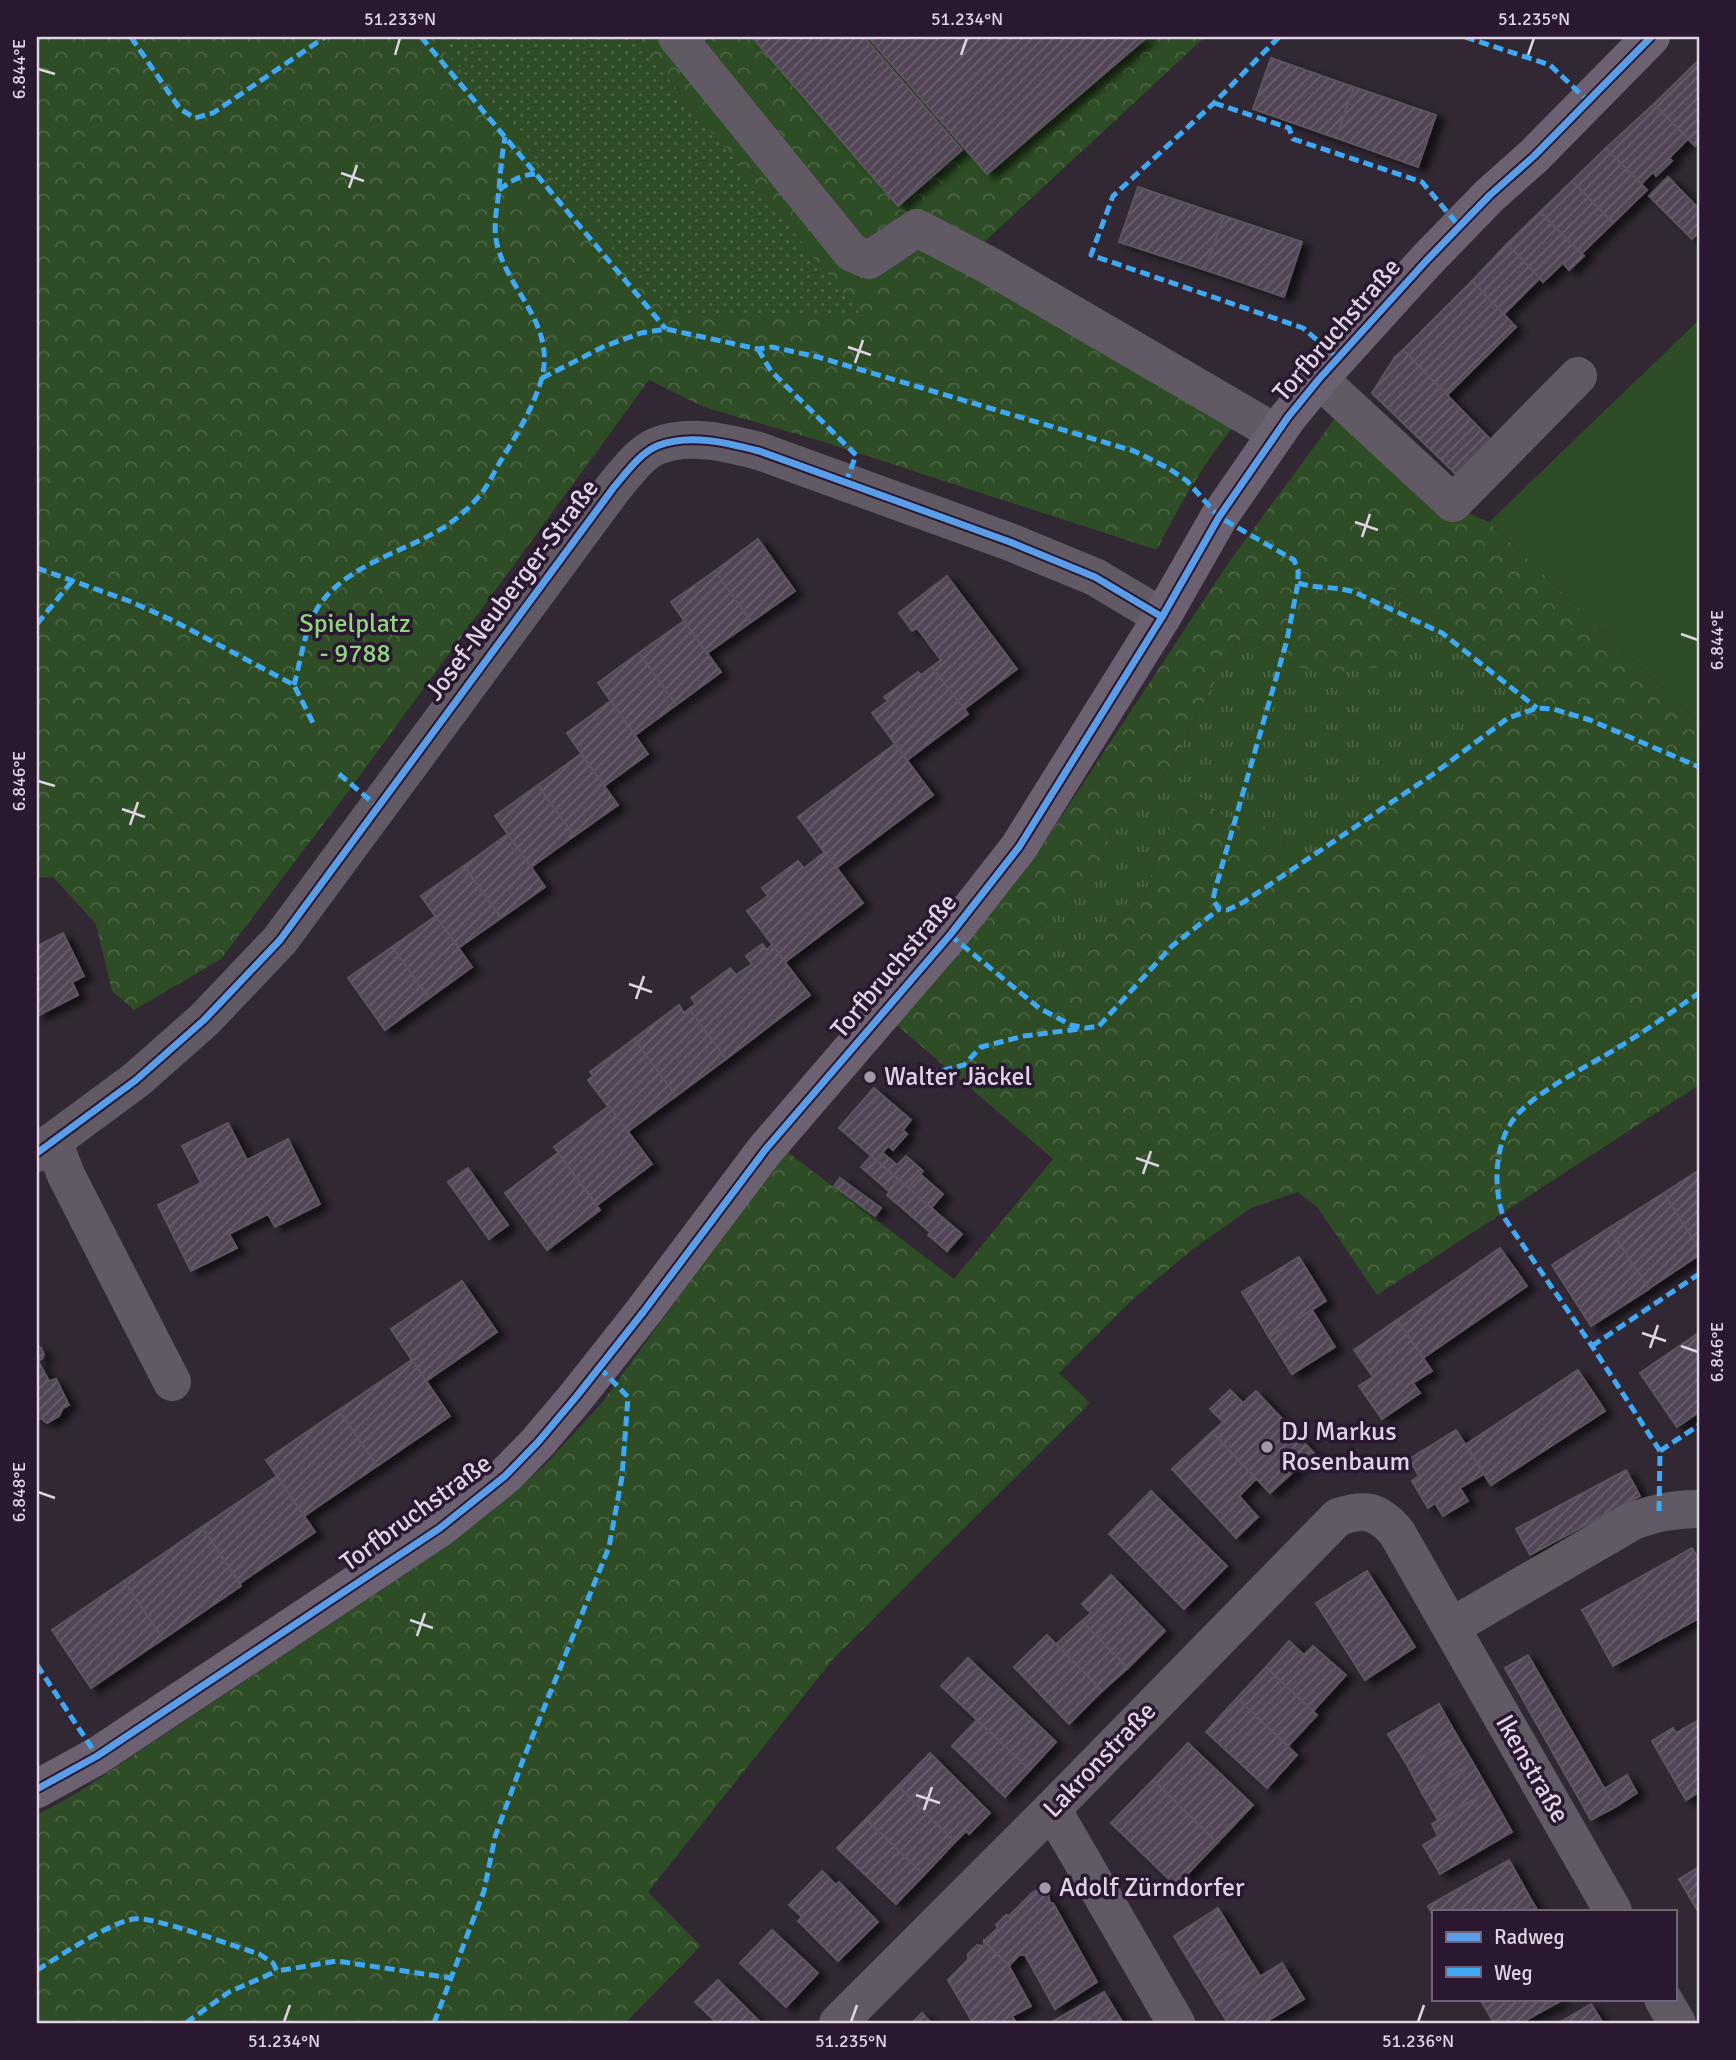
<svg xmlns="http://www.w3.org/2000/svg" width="1736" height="2060" font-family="Signika,sans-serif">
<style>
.grass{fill:url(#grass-tufts)}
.forest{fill:url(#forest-crowns);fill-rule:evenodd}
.garden{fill:url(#garden-dots)}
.pitch{fill:#2e4c25}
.building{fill:url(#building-hatch);stroke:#5c555f;stroke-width:2;filter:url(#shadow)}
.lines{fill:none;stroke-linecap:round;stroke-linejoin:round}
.minor{stroke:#615964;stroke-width:38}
.major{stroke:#6b6170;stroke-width:38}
.quiet{stroke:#3fa9f5;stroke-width:5;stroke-dasharray:10 5;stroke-linecap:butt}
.cycleway-casing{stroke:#291830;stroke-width:11}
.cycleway{stroke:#5a9eea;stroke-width:7}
.ticks{fill:none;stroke:#dfd4e4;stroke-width:2.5}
.poi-dot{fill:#a298a6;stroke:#291830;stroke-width:2.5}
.labels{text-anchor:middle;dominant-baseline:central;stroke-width:7;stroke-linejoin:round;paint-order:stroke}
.street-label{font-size:26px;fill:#dfd4e4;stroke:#291830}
.park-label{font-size:26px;fill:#91d47f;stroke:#291830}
.poi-label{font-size:26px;fill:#dfd4e4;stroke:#291830;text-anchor:start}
.neatline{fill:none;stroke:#dfd4e4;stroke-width:2.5}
.ticks-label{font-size:18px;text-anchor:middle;fill:#dfd4e4}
</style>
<defs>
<pattern id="grass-tufts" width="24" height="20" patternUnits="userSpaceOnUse" patternTransform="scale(1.75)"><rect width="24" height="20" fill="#2e4c25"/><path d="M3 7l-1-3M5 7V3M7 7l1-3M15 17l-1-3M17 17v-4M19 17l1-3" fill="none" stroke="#4c6544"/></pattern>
<pattern id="forest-crowns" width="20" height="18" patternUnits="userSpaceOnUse" patternTransform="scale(1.75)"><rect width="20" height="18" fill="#2e4c25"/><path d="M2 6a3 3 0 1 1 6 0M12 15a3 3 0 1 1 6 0" fill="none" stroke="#4c6544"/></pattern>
<pattern id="garden-dots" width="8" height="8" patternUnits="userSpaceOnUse" patternTransform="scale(1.75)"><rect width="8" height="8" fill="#2e4c25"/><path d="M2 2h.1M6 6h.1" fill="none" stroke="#4c6544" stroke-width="1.8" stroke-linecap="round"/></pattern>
<pattern id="building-hatch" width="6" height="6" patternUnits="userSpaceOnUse" patternTransform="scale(1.75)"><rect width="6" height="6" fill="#514556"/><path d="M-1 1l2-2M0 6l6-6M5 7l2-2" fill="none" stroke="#6a5f6e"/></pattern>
<filter id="shadow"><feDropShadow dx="8" dy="4.5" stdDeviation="3.5" flood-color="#0009"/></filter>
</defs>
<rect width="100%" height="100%" fill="#312834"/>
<polygon class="grass" points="1395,590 1412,598 1431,611 1448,637 1549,705 1503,721 1434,773 1298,864 1263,825 1234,825 1199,796 1178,809 1167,830 1145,894 1095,948 1061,970 1041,947 1040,928 1101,866 1117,813 1165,774 1237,641 1255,636 1288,665 1412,636 1394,622 1377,597"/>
<g class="forest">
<path d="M37,37h396l236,278 192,1 -227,-279h571l-240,223 276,156c-34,44 -60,84 -84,134l-333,-108 -120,-35 -55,-27 -296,405 -132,174 -87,51 -22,-19 -16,-67 -43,-47 -16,1z"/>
<path d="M1342,409l111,98 36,15 210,201v362l-322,210 -59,-87 -20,-16 -47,16 -58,41 -60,50 -74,74 31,30 -256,255 -186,234 53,54 -76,77h-588v-208l40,-22 367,-245 47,-36 53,-46 57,-62 184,-254 169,129 99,-120 -161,-138 148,-172 189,-287zM1395,590l17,8 19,13 17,26 100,68 -45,16 -69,52 -136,91 -35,-39h-29l-35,-29 -21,13 -11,21 -22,64 -50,54 -34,22 -19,-23 -2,-19 61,-62 16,-53 48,-39 72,-133 18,-5 33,29 40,9 73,-10 9,-12 2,-16 -18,-14 -17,-25z"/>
</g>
<polygon class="garden" points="433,37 634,37 862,316 669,316"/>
<polygon class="pitch" points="1699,320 1699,723 1489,522"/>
<g class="building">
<polygon points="752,37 864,37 962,150 898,206"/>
<polygon points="868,37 1147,37 987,174"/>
<polygon points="1271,58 1354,87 1336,138 1253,109"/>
<polygon points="1699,60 1699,142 1695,146 1654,104"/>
<polygon points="1354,87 1436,115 1418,167 1336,138"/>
<polygon points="1654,104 1688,139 1669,158 1672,161 1656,176 1653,172 1641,184 1606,148"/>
<polygon points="1606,148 1647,190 1613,223 1572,181"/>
<polygon points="1668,177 1699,209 1699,232 1692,239 1649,196"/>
<polygon points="1572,181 1613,223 1581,254 1540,212"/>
<polygon points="1138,187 1224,216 1205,270 1119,242"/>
<polygon points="1540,212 1584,256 1569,270 1563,263 1543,282 1507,244"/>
<polygon points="1224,216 1302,242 1284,297 1205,270"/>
<polygon points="1507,244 1540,278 1504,314 1472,281"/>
<polygon points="1472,281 1516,327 1447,395 1403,350"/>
<polygon points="1403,350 1495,444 1460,478 1372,393 1395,357"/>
<polygon points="758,539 795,591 751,622 715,571"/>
<polygon points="715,571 751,622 707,653 671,602"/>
<polygon points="947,576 1017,669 964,709 932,667 941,660 917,628 912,631 899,613"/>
<polygon points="684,621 721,672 676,705 639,653"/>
<polygon points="639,653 676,705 635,735 598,683"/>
<polygon points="932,667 968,714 907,760 872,713 888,701 884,697 918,672 921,675"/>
<polygon points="611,701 648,754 604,786 567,733"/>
<polygon points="895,744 933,795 836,868 798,817"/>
<polygon points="581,754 618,805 574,836 538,785"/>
<polygon points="538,785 574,836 531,867 495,816"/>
<polygon points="508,834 545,887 501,918 464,866"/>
<polygon points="825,852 863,903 785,962 747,911 768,896 762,888 798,861 804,868"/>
<polygon points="464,866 501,918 458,948 421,896"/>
<polygon points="436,916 472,967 429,998 392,947"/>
<polygon points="63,933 84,976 72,982 78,995 37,1016 37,946"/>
<polygon points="762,944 767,950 772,945 810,995 726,1059 689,1009 696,1004 691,998 730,968 736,975 752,964 746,956"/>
<polygon points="392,947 429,998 385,1030 348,978"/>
<polygon points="679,1005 684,1013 689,1009 726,1059 676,1096 634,1039"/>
<polygon points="634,1039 676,1096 627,1132 588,1080 593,1076 590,1072"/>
<polygon points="874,1088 911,1120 903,1130 907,1134 893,1150 888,1146 876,1160 839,1128"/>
<polygon points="609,1106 652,1164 597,1205 554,1147"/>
<polygon points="228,1123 247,1160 288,1139 320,1204 275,1227 268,1214 229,1234 237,1248 191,1271 158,1205 201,1183 182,1146"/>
<polygon points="558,1153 600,1210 547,1250 505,1193"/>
<polygon points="883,1153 897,1165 906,1156 923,1171 908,1188 876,1160"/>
<polygon points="871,1156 899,1180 890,1192 861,1167"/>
<polygon points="468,1168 508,1225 489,1239 448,1182"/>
<polygon points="1699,1170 1699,1249 1664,1193"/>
<polygon points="920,1174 943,1194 931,1208 908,1188"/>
<polygon points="840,1178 881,1208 875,1216 834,1186"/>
<polygon points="899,1180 943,1218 930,1232 887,1195"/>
<polygon points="1664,1193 1699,1249 1699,1255 1648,1289 1609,1228"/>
<polygon points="943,1218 962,1234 947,1251 928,1235"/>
<polygon points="1609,1228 1649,1289 1591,1326 1552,1265"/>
<polygon points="1500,1248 1527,1286 1423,1358 1397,1320"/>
<polygon points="1299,1257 1326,1301 1269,1337 1242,1292"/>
<polygon points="462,1281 497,1332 426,1381 391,1329"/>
<polygon points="1312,1310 1335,1347 1292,1374 1269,1337"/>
<polygon points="1397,1320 1432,1371 1413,1383 1420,1393 1382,1419 1359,1386 1373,1377 1354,1350"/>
<polygon points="1697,1334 1699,1338 1699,1412 1677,1427 1640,1373"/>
<polygon points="37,1346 41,1348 44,1355 42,1359 38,1361 49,1381 56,1379 69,1405 63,1408 59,1416 47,1423 44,1421 42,1418 37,1420"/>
<polygon points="412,1360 450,1416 377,1466 339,1410"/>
<polygon points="1578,1370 1605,1411 1491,1485 1465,1445"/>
<polygon points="1230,1390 1243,1403 1256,1391 1314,1453 1270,1493 1212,1432 1223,1422 1210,1409"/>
<polygon points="339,1410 377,1466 304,1516 266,1460"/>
<polygon points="1456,1430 1484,1474 1460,1488 1468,1501 1443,1516 1435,1503 1428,1508 1412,1481 1419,1476 1409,1459"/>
<polygon points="1212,1432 1256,1479 1239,1496 1258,1517 1236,1538 1172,1469"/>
<polygon points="1626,1470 1640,1496 1530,1555 1516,1529"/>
<polygon points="277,1476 315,1532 240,1583 202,1527"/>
<polygon points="1151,1491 1227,1566 1184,1609 1109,1534"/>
<polygon points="202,1527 241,1586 163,1639 124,1581"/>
<polygon points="1692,1548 1699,1560 1699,1618 1613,1666 1582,1610"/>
<polygon points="1367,1571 1415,1647 1365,1680 1316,1603"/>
<polygon points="1111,1575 1165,1631 1128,1668 1082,1621 1091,1613 1082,1604"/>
<polygon points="124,1581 163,1639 91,1688 52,1630"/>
<polygon points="1082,1621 1128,1668 1102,1691 1056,1644"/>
<polygon points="1047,1635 1102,1691 1069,1724 1014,1667"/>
<polygon points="1289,1641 1304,1655 1313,1646 1346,1675 1313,1711 1266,1667"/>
<polygon points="1528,1655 1615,1807 1591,1820 1505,1668"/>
<polygon points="968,1658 1056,1742 1030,1770 941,1686"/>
<polygon points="1266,1667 1317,1715 1288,1746 1237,1698"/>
<polygon points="1237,1698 1297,1755 1267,1788 1206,1732"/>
<polygon points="1439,1704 1457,1736 1407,1765 1388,1734"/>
<polygon points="977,1720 1030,1770 1005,1797 952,1746"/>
<polygon points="1699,1720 1699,1792 1686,1800 1652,1741 1673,1728 1676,1733"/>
<polygon points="1457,1736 1473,1763 1422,1793 1407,1765"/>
<polygon points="1188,1743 1253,1805 1217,1843 1153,1780"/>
<polygon points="930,1753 990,1813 969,1834 966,1831 955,1842 898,1786"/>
<polygon points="1473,1763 1489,1791 1438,1820 1422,1793"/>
<polygon points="1627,1775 1637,1793 1615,1807 1604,1789"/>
<polygon points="1153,1780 1217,1843 1176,1886 1111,1823"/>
<polygon points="898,1786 955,1842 924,1875 866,1819"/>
<polygon points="1489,1791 1512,1832 1440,1874 1423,1845 1438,1836 1432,1824"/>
<polygon points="866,1819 924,1875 896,1904 837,1848"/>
<polygon points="1509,1860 1533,1903 1518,1911 1433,1911 1433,1916 1428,1906"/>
<polygon points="1699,1867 1699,1913 1679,1879"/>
<polygon points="822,1871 836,1885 839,1882 878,1922 838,1961 798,1921 802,1917 789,1905"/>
<polygon points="1039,1889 1048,1894 1050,1903 1053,1903 1097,1982 1055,2009 1025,1955 1019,1955 1009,1966 984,1941 998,1928 996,1925 1006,1915 1009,1916 1032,1893"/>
<polygon points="1533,1903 1538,1911 1518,1911"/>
<polygon points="1218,1908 1240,1944 1196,1972 1174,1936"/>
<polygon points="772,1930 818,1973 786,2007 740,1963"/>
<polygon points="984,1941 1009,1966 1031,2006 1012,2016 1015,2021 1011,2023 973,2023 948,1980 968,1960 968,1954 977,1945 984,1946"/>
<polygon points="1240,1944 1260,1976 1216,2004 1196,1972"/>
<polygon points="1282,1963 1304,1999 1264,2023 1228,2023 1216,2004"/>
<polygon points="718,1980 761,2023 717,2023 695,2002"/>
<polygon points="1104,1992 1112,2005 1080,2023 1050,2023"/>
<polygon points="1480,1999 1564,1999 1521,2023 1494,2023"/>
<polygon points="1591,2004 1603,2023 1559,2023"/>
<polygon points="1112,2005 1123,2023 1080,2023"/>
<polygon points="922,2013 931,2023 912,2023"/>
</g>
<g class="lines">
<g class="minor">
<polyline points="677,37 852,253 869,260 917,228 990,266 1276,433"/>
<polyline points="1319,379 1453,503 1578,376"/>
<polyline points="53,1141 66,1175 172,1382"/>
<path d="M37,1153l99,-73 68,-60 76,-80 334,-453c12,-14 26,-34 43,-41 32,-13 71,-3 102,5l251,91 85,35 67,40"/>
<path d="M1451,1627l182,-106c23,-9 42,-12 66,-12"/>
<polyline points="1052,1809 1176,2023"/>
<polyline points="1663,1999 1677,2023"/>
<path d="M838,2023l214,-214 286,-292c27,-9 40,-7 59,16l216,378"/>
</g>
<polyline class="major" points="37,1789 97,1756 440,1528 505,1476 538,1442 576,1397 644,1311 765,1150 950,935 1019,847 1162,617 1219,517 1288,417 1319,379 1426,261 1490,195 1534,156 1651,37"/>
<g class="quiet">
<polyline points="131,37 180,109 195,118 213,113 325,37"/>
<polyline points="421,37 666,329"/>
<polyline points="1279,37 1214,103 1113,196 1091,255 1303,328 1338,358"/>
<polyline points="1465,37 1550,65 1587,100"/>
<polyline points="1214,103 1289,128 1293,139 1422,182 1459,226"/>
<path d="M499,190c12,-9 21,-15 36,-16"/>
<polyline points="758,349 771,371 856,455 846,482"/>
<polyline points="542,378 605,346 641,333 666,329 758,349 772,347 818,357 1134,451 1168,468 1187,481 1219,517 1294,560 1298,570 1298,583 1287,640 1215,890 1213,900 1219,909 1227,910 1244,902 1432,775 1508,718 1537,708 1553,709 1590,720 1699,767"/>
<polyline points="37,568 129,601 174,621 294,685 315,727"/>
<path d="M1298,583c19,6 37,3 56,9l88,41 95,75"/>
<polyline points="37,624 73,580"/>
<path d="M294,685c7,-25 11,-60 26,-81 30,-41 85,-52 126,-78 12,-8 26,-21 35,-32 8,-10 13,-22 19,-32 16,-26 32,-52 41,-81 16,-55 -30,-87 -43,-133 -6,-20 -1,-38 1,-58 1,-17 3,-35 6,-53"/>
<polyline points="339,774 377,806"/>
<polyline points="950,935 1039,1008 1071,1025 1086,1028 1099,1026 1172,946 1219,909"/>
<polyline points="928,1074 964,1065 981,1047 1024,1036 1079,1029"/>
<polyline points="1592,1346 1699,1274"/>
<polyline points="1660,1451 1699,1425"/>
<path d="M1659,1511l1,-60 -68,-105 -89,-130c-9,-27 -9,-67 8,-93 18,-29 78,-57 108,-76 28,-17 54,-36 80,-54"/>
<polyline points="37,1665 97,1756"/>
<path d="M37,1970c27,-16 66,-44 96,-51 18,-4 103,28 126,35l14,9 4,8 60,-10 114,17"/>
<polyline points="186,2023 229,1992 277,1971"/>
<polyline points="434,2023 484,1891 495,1837 523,1760 609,1547 622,1477 628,1397 599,1367"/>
</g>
<defs>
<g id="cycleway">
<path d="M37,1153l99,-73 68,-60 76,-80 334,-453c12,-14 26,-34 43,-41 32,-13 71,-3 102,5l251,91 85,35 67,40"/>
<polyline points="37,1789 97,1756 440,1528 505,1476 538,1442 576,1397 644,1311 765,1150 950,935 1019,847 1162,617 1219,517 1288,417 1319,379 1426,261 1490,195 1534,156 1651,37"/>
</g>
</defs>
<use href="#cycleway" class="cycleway-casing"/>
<use href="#cycleway" class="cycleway"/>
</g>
<path class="ticks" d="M395,55l5,-17M961,55l6,-17M1528,55l6,-17M38,69l17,5M341,173l23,8M349,188l8,-23M848,347l23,8M855,363l8,-23M1355,522l23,8M1362,537l8,-23M1681,634l17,6M38,781l17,5M122,809l23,8M130,825l8,-23M629,984l23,8M636,999l8,-23M1136,1158l23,8M1143,1174l8,-23M1642,1333l24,8M1681,1346l17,6M1650,1348l8,-23M38,1492l17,6M410,1620l23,8M417,1636l8,-23M916,1795l24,8M924,1810l8,-23M284,2022l6,-17M851,2022l6,-17M1418,2022l6,-17"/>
<g class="poi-dot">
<circle cx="870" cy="1077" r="7"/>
<circle cx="1267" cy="1447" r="7"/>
<circle cx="1045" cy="1888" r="7"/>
</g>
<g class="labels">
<g class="street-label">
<text transform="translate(1337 330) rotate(-49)">Torfbruchstraße</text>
<text transform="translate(512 590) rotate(-53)">Josef-Neuberger-Straße</text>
<text transform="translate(894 966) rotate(-50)">Torfbruchstraße</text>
<text transform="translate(416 1513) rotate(-36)">Torfbruchstraße</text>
<text transform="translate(1100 1760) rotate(-46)">Lakronstraße</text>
<text transform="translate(1532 1769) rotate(60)">Ikenstraße</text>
</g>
<g class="park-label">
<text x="355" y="624">Spielplatz<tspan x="355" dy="30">- 9788</tspan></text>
</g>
<g class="poi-label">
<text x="884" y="1077">Walter Jäckel</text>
<text x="1281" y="1432">DJ Markus<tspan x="1281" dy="30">Rosenbaum</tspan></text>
<text x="1059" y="1888">Adolf Zürndorfer</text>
</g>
</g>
<rect width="1736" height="2060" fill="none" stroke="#291830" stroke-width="77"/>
<rect x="1432" y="1910" width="245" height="91" fill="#291830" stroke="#726378" stroke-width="2"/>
<rect x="1446" y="1932" width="35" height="10" fill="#5a9eea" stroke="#726378" stroke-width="2"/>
<text x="1494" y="1944" font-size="21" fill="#dfd4e4">Radweg</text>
<rect x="1446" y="1967" width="35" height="10" fill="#3fa9f5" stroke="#726378" stroke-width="2"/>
<text x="1494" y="1980" font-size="21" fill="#dfd4e4">Weg</text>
<rect x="38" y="38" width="1660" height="1984" class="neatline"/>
<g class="ticks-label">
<text x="400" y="25">51.233°N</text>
<text x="967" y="25">51.234°N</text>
<text x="1534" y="25">51.235°N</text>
<text transform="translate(19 69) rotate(-90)" y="6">6.844°E</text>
<text transform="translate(1717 640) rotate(-90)" y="6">6.844°E</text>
<text transform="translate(19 781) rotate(-90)" y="6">6.846°E</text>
<text transform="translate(1717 1352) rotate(-90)" y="6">6.846°E</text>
<text transform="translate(19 1492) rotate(-90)" y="6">6.848°E</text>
<text x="284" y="2047">51.234°N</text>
<text x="851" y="2047">51.235°N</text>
<text x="1418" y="2047">51.236°N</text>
</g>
</svg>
